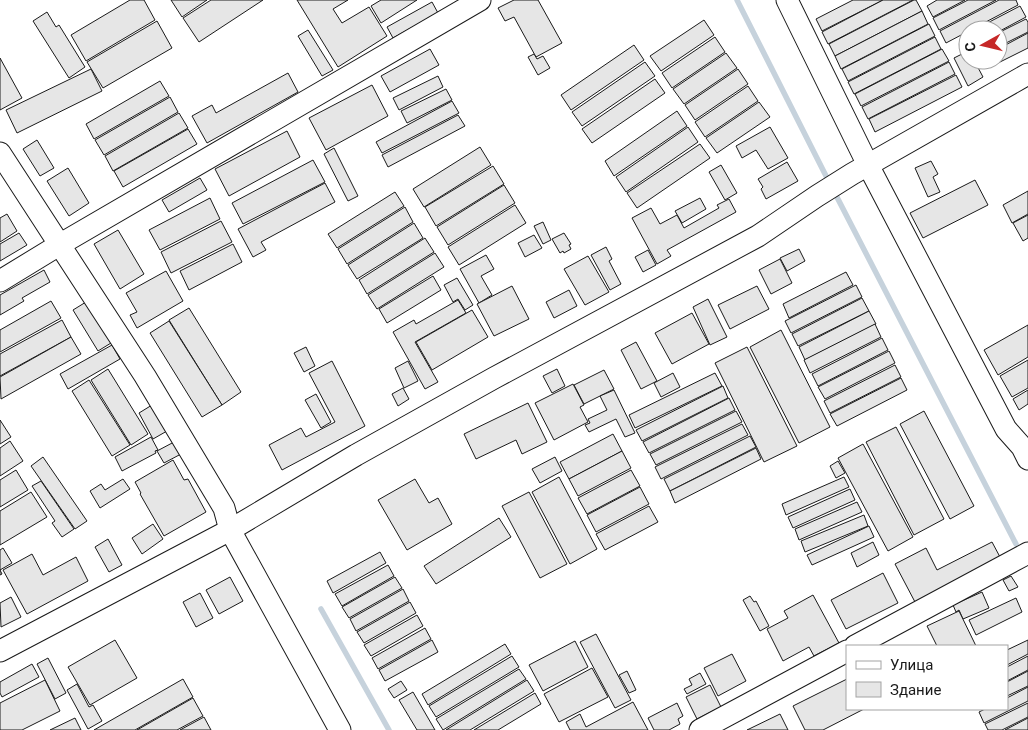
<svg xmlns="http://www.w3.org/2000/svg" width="1028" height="730" font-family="Roboto,sans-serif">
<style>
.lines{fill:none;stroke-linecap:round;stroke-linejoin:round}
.stream{stroke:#c6d2dc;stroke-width:5.5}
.building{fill:#e6e6e6;stroke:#1a1a1a}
.minor-casing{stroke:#1a1a1a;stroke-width:23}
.minor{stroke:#fff;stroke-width:21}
</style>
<rect width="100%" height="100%" fill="#fff"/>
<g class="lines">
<g class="stream">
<polyline points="737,0 824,172 1016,544"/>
<polyline points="321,609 389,730"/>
</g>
</g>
<g class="building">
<polygon points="130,0 144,0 155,20 86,61 71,35"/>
<polygon points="171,0 207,0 182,17"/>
<polygon points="211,0 263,0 199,42 183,18"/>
<polygon points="297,0 348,0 333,9 342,23 369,7 387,36 338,67"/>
<polygon points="381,0 417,0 381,23 371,6"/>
<polygon points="514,0 538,0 562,43 536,57 514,17 505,21 498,8"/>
<polygon points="853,0 883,0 822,31 816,19"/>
<polygon points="883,0 913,0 828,44 822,32"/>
<polygon points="914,0 916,0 922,11 835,56 829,44"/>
<polygon points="937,0 965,0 933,17 927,6"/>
<polygon points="968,0 996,0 939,30 933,18"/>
<polygon points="999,0 1016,0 1018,5 946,43 940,31"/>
<polygon points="432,2 438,13 393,38 387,27"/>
<polygon points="1020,6 1026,17 998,32 998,30 974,30"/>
<polygon points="922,11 928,24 841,69 835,56"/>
<polygon points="47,12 56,27 59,25 85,67 69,78 33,21"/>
<polygon points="1026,19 1028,22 1028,32 998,47 998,33"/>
<polygon points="704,20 714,35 661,71 650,56"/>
<polygon points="157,21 172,48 103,88 87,62"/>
<polygon points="929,24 935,36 848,81 842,69"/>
<polygon points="308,30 333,70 322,76 298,36"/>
<polygon points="1028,33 1028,48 992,66 989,60 998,60 998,49"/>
<polygon points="715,37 725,52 672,88 662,73"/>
<polygon points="935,37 941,49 854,94 848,82"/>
<polygon points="634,45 644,60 571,110 561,95"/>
<polygon points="430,49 439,65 390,92 381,76"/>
<polygon points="942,49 949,61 861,106 855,94"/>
<polygon points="968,51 968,60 974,60 983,77 968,86 954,58"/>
<polygon points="726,53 737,68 684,104 673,89"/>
<polygon points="534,54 537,59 543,56 550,68 538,75 528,57"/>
<polygon points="0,58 22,98 0,110"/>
<polygon points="645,62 655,76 582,126 572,112"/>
<polygon points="949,62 955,74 868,119 862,107"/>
<polygon points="91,69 102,91 17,133 6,110"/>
<polygon points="738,69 748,84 695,120 685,105"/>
<polygon points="288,73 298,92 207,143 192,116 212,105 216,113"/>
<polygon points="956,75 962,87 875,132 869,119"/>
<polygon points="438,76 443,87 399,110 393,98"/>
<polygon points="655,79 665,93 592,143 582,129"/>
<polygon points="160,81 169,96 94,139 86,124"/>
<polygon points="372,85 388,116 326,150 309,118"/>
<polygon points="748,86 758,101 705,137 695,122"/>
<polygon points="446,89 452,100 407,123 401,111"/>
<polygon points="170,97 178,112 104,155 95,140"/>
<polygon points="452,101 459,113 382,153 376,142"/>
<polygon points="759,102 770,117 717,153 706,138"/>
<polygon points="677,111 687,126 614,176 605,161"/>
<polygon points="179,113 188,128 113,171 105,156"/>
<polygon points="458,115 465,126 388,167 382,155"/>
<polygon points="688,127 698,142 626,192 616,177"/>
<polygon points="770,127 788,158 768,169 756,150 742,158 736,146"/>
<polygon points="188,129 197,144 123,187 114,171"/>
<polygon points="287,131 300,157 229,196 215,169"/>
<polygon points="37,140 54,168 40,176 23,149"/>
<polygon points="700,144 710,158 637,208 627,193"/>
<polygon points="480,147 491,165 424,207 413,189"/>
<polygon points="334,148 358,196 348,201 324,154"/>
<polygon points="313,160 325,182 243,224 232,203"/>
<polygon points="931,161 938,174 933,177 940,192 928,197 915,168"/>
<polygon points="787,162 798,181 766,199 761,189 763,187 758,179"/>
<polygon points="721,165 737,193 725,200 709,172"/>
<polygon points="493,166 504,184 436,226 425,207"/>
<polygon points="68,168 89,203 69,216 47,181"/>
<polygon points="200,178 207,190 169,212 162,200"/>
<polygon points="975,180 988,205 923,238 910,213"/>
<polygon points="325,183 335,202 261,242 266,250 253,257 238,229"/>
<polygon points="504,185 515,203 448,245 437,227"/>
<polygon points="1028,191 1028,214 1012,223 1003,205"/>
<polygon points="395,192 404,206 337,248 328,234"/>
<polygon points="210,198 220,219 160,250 149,230"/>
<polygon points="700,198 706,209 682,223 675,211"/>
<polygon points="729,199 736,212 667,250 671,256 657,264 632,218 651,208 660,224 677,215 684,228 719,208 717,205"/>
<polygon points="515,205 526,223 459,265 448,247"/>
<polygon points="405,207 413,222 347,264 338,249"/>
<polygon points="7,214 17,231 0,242 0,218"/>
<polygon points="1028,215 1028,238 1023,241 1013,223"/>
<polygon points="221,221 232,242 171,273 161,252"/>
<polygon points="543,222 551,240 543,244 534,226"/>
<polygon points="414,223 423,238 357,279 348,265"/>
<polygon points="118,230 144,274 120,289 94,244"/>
<polygon points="19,233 27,245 0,261 0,244"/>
<polygon points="564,233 571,244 569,245 571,249 564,253 563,251 560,253 552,239"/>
<polygon points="534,235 542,248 525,257 518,243"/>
<polygon points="425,238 434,252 367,294 359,280"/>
<polygon points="233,244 242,262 189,290 180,271"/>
<polygon points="606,247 612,259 609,261 621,284 610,290 591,255"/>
<polygon points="799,249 805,261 787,271 780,258"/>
<polygon points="648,250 656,265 643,272 635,257"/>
<polygon points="435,253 444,267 377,309 368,295"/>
<polygon points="486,255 494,269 481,276 492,295 479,303 460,269"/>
<polygon points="588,256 609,292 585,305 564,269"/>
<polygon points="780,259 792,283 771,294 759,270"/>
<polygon points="44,270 50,282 22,298 24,301 0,315 0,295"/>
<polygon points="166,271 183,301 137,328 130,315 137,312 126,293"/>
<polygon points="846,272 853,285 789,318 783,304"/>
<polygon points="433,276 441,290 387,323 379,309"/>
<polygon points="457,278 473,305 465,310 458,299 453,302 444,285"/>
<polygon points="856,285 862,297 791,333 785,321"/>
<polygon points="512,286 529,319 494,336 477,304"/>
<polygon points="757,286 769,309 730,329 718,305"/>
<polygon points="569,290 577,306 554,318 546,302"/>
<polygon points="862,298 869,311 798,346 792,334"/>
<polygon points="708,299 727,337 710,345 693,307"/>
<polygon points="458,300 466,313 415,342 438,382 425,389 393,332 414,320 416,324"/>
<polygon points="51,301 61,318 0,352 0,330"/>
<polygon points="86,302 111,343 98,351 73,310"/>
<polygon points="189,308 241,392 222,405 169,320"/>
<polygon points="472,310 488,337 432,370 416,342"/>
<polygon points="869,311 876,324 805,360 799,347"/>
<polygon points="692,313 709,344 672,364 655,333"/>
<polygon points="62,320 71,337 0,376 0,354"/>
<polygon points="169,321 222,405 202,417 150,333"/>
<polygon points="875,324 881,337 810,373 804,360"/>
<polygon points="1028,325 1028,357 998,375 984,350"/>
<polygon points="781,330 830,427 799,443 750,347"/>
<polygon points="71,337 81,354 1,399 0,377"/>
<polygon points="882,338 888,350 818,386 812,374"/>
<polygon points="636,342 657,381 641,389 621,350"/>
<polygon points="112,345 120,359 68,389 60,374"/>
<polygon points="306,347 315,366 304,372 294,353"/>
<polygon points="747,347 797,446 764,462 715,363"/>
<polygon points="889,351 895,363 825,399 818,387"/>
<polygon points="1028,360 1028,388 1012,397 1000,376"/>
<polygon points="332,361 365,426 282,470 269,445 301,428 306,437 335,422 309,373"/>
<polygon points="408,361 418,381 404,388 395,368"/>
<polygon points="895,365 901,377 830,413 824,401"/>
<polygon points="108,369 148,434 131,445 91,380"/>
<polygon points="557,369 565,386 552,393 543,376"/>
<polygon points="604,370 614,389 584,404 574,385"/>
<polygon points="673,373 680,387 661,397 654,383"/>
<polygon points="715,373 722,386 635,428 629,415"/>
<polygon points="901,378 907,390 837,426 830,414"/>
<polygon points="89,380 130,445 112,456 72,391"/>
<polygon points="573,384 584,405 580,407 588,422 554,440 535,403"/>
<polygon points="723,386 728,398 642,441 636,430"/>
<polygon points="403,388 409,399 398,406 392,394"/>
<polygon points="614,390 635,433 625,437 616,419 589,432 585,425 590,423 588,419 607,410 600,396"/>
<polygon points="1028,390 1028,404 1019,410 1013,399"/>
<polygon points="316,394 331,422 321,428 305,400"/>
<polygon points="729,398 735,410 649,453 643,442"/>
<polygon points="528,403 547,442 522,454 516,440 476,459 464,434"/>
<polygon points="152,405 167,431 153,439 139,413"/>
<polygon points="736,411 742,422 656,465 650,454"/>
<polygon points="924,411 974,506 950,519 900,424"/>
<polygon points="0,420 11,437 0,444"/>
<polygon points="742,424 748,435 661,479 655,467"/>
<polygon points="896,427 944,519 914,535 866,442"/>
<polygon points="613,434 622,451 569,479 560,462"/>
<polygon points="750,436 756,447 670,491 664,479"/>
<polygon points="151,437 158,450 155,451 156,453 122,471 115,457"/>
<polygon points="10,441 23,461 0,476 0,448"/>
<polygon points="174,442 181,454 164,463 157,451"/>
<polygon points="863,444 913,537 888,551 838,458"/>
<polygon points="756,448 761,459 675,503 670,491"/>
<polygon points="622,451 631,468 578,496 569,479"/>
<polygon points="43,457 87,521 75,529 31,466"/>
<polygon points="555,457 562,471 540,483 532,469"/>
<polygon points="173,460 184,480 188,479 206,512 164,536 140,494 141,493 135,482"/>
<polygon points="838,461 845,473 836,478 830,466"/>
<polygon points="16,470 28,490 0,507 0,480"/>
<polygon points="631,470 640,486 587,514 578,498"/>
<polygon points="559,477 597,549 570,564 532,492"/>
<polygon points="844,477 849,487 786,515 782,504"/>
<polygon points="123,479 130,489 100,508 90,491 101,484 105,490"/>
<polygon points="415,479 429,503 438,498 452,524 407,550 378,500"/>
<polygon points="41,481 74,529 62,537 52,523 55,521 32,486"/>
<polygon points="640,487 649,504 596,532 587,515"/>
<polygon points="850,489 855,500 793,528 788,517"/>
<polygon points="31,492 47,517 0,545 0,511"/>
<polygon points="529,492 567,564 540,578 502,506"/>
<polygon points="857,502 862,512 799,540 795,529"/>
<polygon points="649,506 658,522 605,550 596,534"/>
<polygon points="864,515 868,526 805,552 801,541"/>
<polygon points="499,518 511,537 436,584 424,566"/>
<polygon points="153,524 163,539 142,554 132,538"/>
<polygon points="869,526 874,537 812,565 807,555"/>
<polygon points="108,539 122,565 109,572 95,547"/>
<polygon points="873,542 879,555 857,567 851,553"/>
<polygon points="992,542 1000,557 915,602 895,564 926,548 937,570"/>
<polygon points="3,548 12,563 0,570 2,574 0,575 0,550"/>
<polygon points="380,552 386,563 333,593 327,581"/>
<polygon points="32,554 43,575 76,557 88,581 27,614 3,570"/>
<polygon points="388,565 394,576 342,606 335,594"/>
<polygon points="883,573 898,603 846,629 831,600"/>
<polygon points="1011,576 1018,587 1009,591 1003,580"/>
<polygon points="230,577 243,601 219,614 206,590"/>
<polygon points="395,577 402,588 349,618 342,607"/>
<polygon points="403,589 409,601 356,631 350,619"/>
<polygon points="982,592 989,608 963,619 959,610 956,612 953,605"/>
<polygon points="200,593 213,618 196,627 183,602"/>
<polygon points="813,595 839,643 814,656 809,647 783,661 767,629 788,618 784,611"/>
<polygon points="750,596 754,602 756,601 769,626 760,631 743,600"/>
<polygon points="11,597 21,617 1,627 0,603"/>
<polygon points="1016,598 1022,612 976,635 969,620"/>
<polygon points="410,602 416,613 364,643 357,632"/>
<polygon points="959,611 976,646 937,646 927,626"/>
<polygon points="417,615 423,626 371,656 364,645"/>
<polygon points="425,628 431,639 378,669 372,658"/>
<polygon points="596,634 631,700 615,708 580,642"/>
<polygon points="115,640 137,678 90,705 68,667"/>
<polygon points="432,640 438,652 385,681 379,670"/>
<polygon points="1028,640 1028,654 1007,665 1007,650"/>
<polygon points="575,641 588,667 543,691 529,665"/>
<polygon points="505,644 511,654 428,705 422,694"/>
<polygon points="732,654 746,681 718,696 704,668"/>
<polygon points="512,656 519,667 436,717 429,706"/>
<polygon points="1028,656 1028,670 1007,681 1007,667"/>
<polygon points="48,658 66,693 55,699 37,664"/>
<polygon points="32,664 39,677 2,697 0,693 0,682"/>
<polygon points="592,668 608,697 559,722 544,694"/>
<polygon points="519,669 526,679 443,730 436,719"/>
<polygon points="627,671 636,690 629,693 619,675"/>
<polygon points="1028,671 1028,686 1007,696 1007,682"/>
<polygon points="700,673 706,684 687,694 684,689 692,685 689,679"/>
<polygon points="183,679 193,697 135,730 94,730"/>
<polygon points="847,679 847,709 864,709 823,730 805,730 793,706"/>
<polygon points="45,680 60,711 22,730 0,730 0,703"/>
<polygon points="527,680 534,691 470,730 446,730"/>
<polygon points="401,681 407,690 394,698 388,689"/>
<polygon points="77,684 89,707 93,705 102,721 88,729 67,690"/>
<polygon points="710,685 721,707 697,719 686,697"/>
<polygon points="1028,687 1028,701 984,723 979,712 985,709 1007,709 1007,698"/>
<polygon points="413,692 435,730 417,730 399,700"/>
<polygon points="535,693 541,704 498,730 474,730"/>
<polygon points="193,698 203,716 177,730 137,730"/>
<polygon points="633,702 648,730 570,730 566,722 580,714 586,727"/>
<polygon points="677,703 683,716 678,719 680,724 669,730 654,730 648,718"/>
<polygon points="1028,703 1028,717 1002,730 988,730 985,724"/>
<polygon points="780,714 788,730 747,730"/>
<polygon points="204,717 211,730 180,730"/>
<polygon points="75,718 81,730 50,730"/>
<polygon points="1028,718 1028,730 1005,730"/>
</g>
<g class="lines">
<defs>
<g id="minor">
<polyline points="787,0 868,165 1006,429 1022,447 1028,459"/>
<polyline points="0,153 145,376 224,508 230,530 340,730"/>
<polyline points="0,281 59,245 480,0"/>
<polyline points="855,646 1028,553"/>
<polyline points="0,651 230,530 356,455 494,378 758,236 817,196 852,174 1028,74"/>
<polyline points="700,730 847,651"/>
</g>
</defs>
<use href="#minor" class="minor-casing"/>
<use href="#minor" class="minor"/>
</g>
<rect x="846" y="645" width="162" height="65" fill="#ffffff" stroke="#a3a3a3"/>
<rect x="856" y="661" width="25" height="8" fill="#ffffff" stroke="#a3a3a3"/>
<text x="890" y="670" font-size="15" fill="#1a1a1a">Улица</text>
<rect x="856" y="682" width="25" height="15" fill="#e6e6e6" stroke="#a3a3a3"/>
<text x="890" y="695" font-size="15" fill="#1a1a1a">Здание</text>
<g transform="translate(983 45) rotate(262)"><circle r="24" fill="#ffffff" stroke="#a3a3a3"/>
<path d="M0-4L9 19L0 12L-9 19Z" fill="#c62828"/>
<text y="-8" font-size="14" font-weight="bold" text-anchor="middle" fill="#1a1a1a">С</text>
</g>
</svg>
